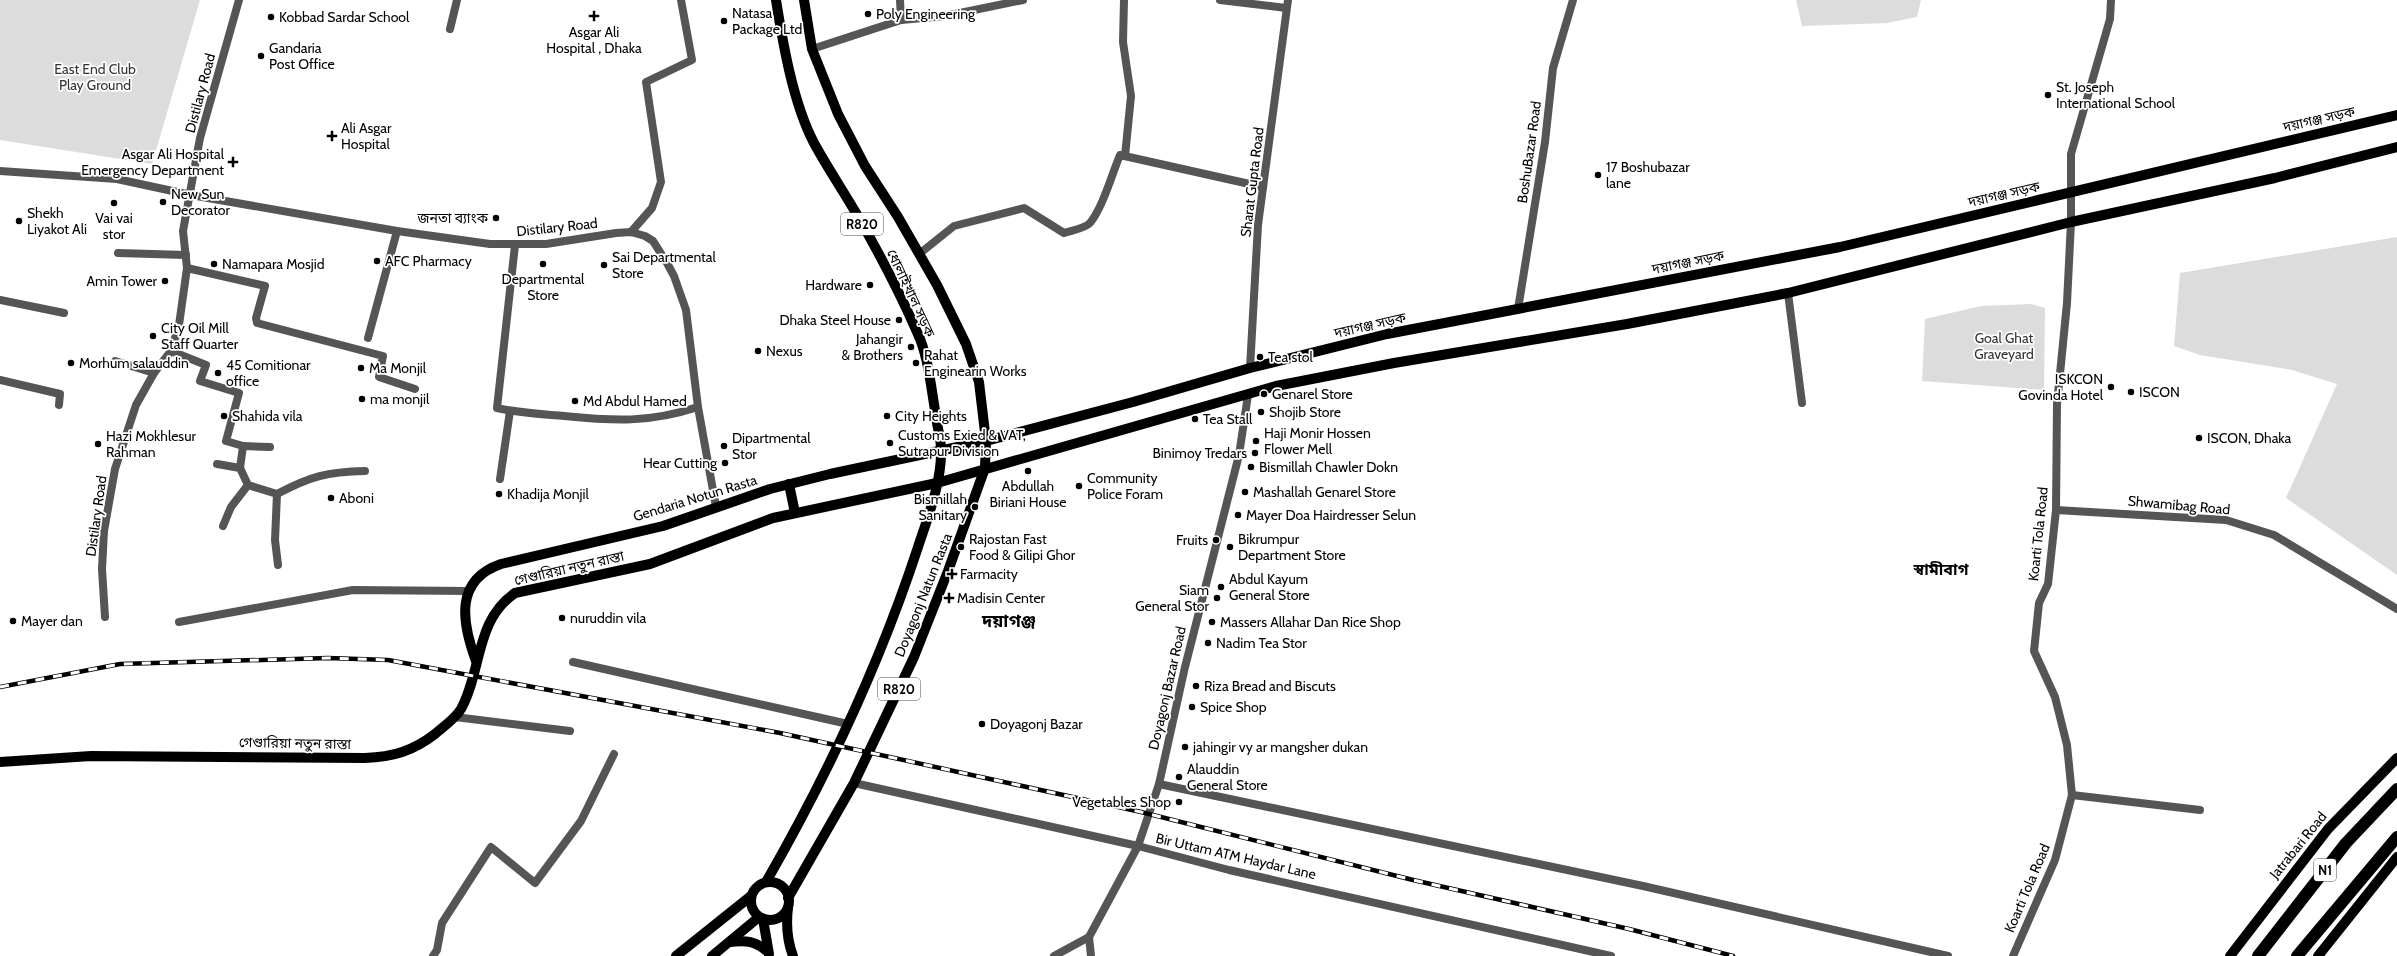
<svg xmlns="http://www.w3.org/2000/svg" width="2397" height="956" font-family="Cabin,'Noto Sans Bengali',sans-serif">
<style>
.green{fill:#dcdcdc}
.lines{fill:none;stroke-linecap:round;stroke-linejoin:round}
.service{stroke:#555;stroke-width:8}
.minor{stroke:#555;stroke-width:8}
.primary{stroke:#000;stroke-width:10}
.motorway{stroke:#000;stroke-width:12}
.rail-casing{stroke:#000;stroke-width:4.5}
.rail{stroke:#fff;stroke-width:3;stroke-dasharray:9;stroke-linecap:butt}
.poi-dot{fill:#000;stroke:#fff;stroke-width:1.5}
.labels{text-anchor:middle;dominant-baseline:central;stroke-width:3.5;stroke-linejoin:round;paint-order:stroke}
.shield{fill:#fff;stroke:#4c4c4c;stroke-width:1}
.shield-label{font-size:13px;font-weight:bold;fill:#000}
.poi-label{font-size:14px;fill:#000;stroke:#fff;text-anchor:start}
.park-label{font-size:14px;fill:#333;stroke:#fff}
.street-label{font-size:14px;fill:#000;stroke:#fff}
.quarter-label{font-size:16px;font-weight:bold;fill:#000;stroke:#fff}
.district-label{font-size:18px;font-weight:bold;fill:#000;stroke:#fff}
</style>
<rect width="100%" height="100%" fill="#fff"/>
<g class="green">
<polygon points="0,0 200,0 152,164 0,140"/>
<polygon points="1796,0 1921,0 1917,17 1887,23 1802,26"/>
<polygon points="2397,237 2397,575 2286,498 2337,384 2292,370 2200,355 2174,346 2180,273"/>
<polygon points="2031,304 2045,308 2044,390 1922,381 1925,319 1981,306"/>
</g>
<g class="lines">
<g class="service">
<polyline points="1788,293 1802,403"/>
<polyline points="179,622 353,590 468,591"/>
<polyline points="455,717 570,731"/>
</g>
<g class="minor">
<polyline points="900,0 901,20"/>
<polyline points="1124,0 1123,42 1131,96 1125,156"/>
<polyline points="1220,0 1286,8"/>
<polyline points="450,29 457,0"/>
<polyline points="812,49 901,20 945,16 1023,0"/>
<polyline points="0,171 117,179 191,195 397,231 490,244 546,244 616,233 631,232 645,236 653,241 667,263 674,276 686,310 698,407 716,507"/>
<polyline points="631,232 652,208 661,182 646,82 692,60 681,0"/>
<path d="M515,245l-18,163c22,5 44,6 67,8 50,5 85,7 134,-9"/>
<polyline points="118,253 186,255"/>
<path d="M919,254l35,-28 70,-18 40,25c8,-3 20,-4 26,-10 13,-16 22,-49 30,-68l143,32"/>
<polyline points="187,268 265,286 256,318 257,323 383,356 379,377 415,389"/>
<polyline points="0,300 64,313"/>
<polyline points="1518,309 1545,142 1553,68 1573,0"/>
<polyline points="368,338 397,231"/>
<polyline points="171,351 206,365 200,381 239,393 226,441 243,446 240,468"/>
<polyline points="115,361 154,373"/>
<polyline points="1250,368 1258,225 1288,0"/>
<polyline points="0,380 60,394 59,405"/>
<polyline points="243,446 270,447"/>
<polyline points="217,464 240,468 248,485 277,494 275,540 278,565"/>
<polyline points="500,479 510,411"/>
<path d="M277,494c34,-18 50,-22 88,-23"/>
<polyline points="2056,510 2226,520 2274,535 2397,609"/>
<polyline points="223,526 231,507 248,485"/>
<polyline points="105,617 102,569 104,531 115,469 136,405 154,373 171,351 179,325 187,268 183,231 200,138 239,0"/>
<polyline points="573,662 848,724"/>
<polyline points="854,783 1138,846 1229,870 1611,956"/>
<polyline points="1159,784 1643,886 1948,956"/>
<polyline points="2072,795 2200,810"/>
<polyline points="1089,937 1091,956"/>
<polyline points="433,956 437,950 442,923 491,847 535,883 581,821 614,754"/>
<polyline points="1054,956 1089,937 1138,846 1159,784 1185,667 1239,455 1248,395"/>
<polyline points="2013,956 2055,860 2072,795 2067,745 2055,697 2034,651 2039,603 2048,584 2056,510 2057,404 2067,303 2071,222 2071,154 2110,19 2111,0"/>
</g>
<g class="primary">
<polyline points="789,484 795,513"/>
<path d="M476,661c-14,-38 -22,-81 25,-97l162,-38 107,-37 60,-15 156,-33 147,-39 117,-34 137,-34 453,-87 557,-132"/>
<path d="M0,762l91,-6 274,2c28,-1 48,-7 70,-24 9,-8 20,-15 26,-25 21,-38 14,-89 54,-116l135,-29 123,-46 164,-35 339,-97 118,-23 233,-39 161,-31 283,-71 204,-44 122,-31"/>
<path d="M766,882c61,-106 114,-219 152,-335 10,-30 24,-66 23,-98 0,-11 -4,-22 -5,-33 -5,-27 -7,-59 -19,-84 -18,-41 -39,-81 -61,-119 -14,-24 -29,-46 -42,-70 -21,-40 -31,-99 -38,-143"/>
<circle cx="770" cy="901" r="19"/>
<polyline points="788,898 854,783 914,657 948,571 985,468 986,441 979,382 966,344 937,285 898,217 865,166 838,114 812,49 804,0"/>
<path d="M788,908c-2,16 -1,32 5,48"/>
<polyline points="763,919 769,954"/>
<path d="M730,942c16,-2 26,-1 38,10"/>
<polyline points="676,956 751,896"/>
<polyline points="712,956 759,917"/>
<polyline points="2230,956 2328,829 2397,758"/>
<polyline points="2318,956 2397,857"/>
</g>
<g class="motorway">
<polyline points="2258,956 2346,843 2397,789"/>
<polyline points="2297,956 2397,837"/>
</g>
<defs>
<polyline id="rail" points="0,687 120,664 328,658 388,660 780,733 1141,812 1413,880 1629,929 1733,956"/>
</defs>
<use href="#rail" class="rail-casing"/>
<use href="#rail" class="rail"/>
</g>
<g class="poi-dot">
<circle cx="868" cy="14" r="4"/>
<path d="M592 10h4v4h4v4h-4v4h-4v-4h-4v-4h4z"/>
<circle cx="271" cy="17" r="4"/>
<circle cx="724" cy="21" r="4"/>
<circle cx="261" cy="56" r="4"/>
<circle cx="2048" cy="95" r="4"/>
<path d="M330 130h4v4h4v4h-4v4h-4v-4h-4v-4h4z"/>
<path d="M231 156h4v4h4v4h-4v4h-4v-4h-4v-4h4z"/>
<circle cx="1598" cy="175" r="4"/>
<circle cx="163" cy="202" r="4"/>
<circle cx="114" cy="203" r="4"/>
<circle cx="496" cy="218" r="4"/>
<circle cx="19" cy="221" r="4"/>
<circle cx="377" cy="261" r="4"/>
<circle cx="214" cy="264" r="4"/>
<circle cx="543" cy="264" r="4"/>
<circle cx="604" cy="265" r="4"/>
<circle cx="165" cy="281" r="4"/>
<circle cx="870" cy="285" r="4"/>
<circle cx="899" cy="320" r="4"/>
<circle cx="153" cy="336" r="4"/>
<circle cx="911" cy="347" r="4"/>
<circle cx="758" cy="351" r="4"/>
<circle cx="1260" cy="357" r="4"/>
<circle cx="71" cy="363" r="4"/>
<circle cx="916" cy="363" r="4"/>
<circle cx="361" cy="368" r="4"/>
<circle cx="218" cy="373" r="4"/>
<circle cx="2111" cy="387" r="4"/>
<circle cx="2131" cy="392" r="4"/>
<circle cx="1264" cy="394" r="4"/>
<circle cx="362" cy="399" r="4"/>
<circle cx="575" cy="401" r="4"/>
<circle cx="1261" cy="412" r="4"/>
<circle cx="224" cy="416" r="4"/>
<circle cx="887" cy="416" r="4"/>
<circle cx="1195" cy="419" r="4"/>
<circle cx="2199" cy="438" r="4"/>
<circle cx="1256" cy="441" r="4"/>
<circle cx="890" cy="443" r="4"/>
<circle cx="98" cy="444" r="4"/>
<circle cx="724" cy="446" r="4"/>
<circle cx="1255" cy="453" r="4"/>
<circle cx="725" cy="463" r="4"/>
<circle cx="1251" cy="467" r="4"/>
<circle cx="1028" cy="471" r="4"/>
<circle cx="1079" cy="486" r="4"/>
<circle cx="1245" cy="492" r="4"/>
<circle cx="499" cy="494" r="4"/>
<circle cx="331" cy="498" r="4"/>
<circle cx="975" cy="507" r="4"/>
<circle cx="1238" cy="515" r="4"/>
<circle cx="1216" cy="540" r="4"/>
<circle cx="961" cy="547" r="4"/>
<circle cx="1230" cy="547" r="4"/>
<path d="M950 568h4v4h4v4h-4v4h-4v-4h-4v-4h4z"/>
<circle cx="1221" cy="587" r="4"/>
<path d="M947 592h4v4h4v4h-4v4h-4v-4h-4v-4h4z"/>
<circle cx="1217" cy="598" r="4"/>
<circle cx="562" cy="618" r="4"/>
<circle cx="13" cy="621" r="4"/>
<circle cx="1212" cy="622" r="4"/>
<circle cx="1208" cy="643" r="4"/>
<circle cx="1196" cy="686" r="4"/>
<circle cx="1192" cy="707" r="4"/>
<circle cx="982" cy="724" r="4"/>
<circle cx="1185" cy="747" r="4"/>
<circle cx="1179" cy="777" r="4"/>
<circle cx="1179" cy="802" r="4"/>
</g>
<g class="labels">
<g class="shield">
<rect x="841" y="213" width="42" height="22" rx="3"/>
<rect x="878" y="678" width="42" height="22" rx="3"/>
<rect x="2314" y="859" width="22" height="22" rx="3"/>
</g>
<g class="shield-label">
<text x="862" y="224">R820</text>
<text x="899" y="689">R820</text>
<text x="2325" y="870">N1</text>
</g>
<g class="poi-label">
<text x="732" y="13">Natasa<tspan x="732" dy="16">Package Ltd</tspan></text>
<text x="876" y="14">Poly Engineering</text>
<text x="279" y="17">Kobbad Sardar School</text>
<text x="594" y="32" text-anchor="middle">Asgar Ali<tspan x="594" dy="16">Hospital , Dhaka</tspan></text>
<text x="269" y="48">Gandaria<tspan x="269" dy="16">Post Office</tspan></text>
<text x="2056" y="87">St. Joseph<tspan x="2056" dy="16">International School</tspan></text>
<text x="341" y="128">Ali Asgar<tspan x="341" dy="16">Hospital</tspan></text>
<text x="224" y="154" text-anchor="end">Asgar Ali Hospital<tspan x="224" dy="16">Emergency Department</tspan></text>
<text x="1606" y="167">17 Boshubazar<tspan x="1606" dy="16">lane</tspan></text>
<text x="171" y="194">New Sun<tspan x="171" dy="16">Decorator</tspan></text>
<text x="27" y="213">Shekh<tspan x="27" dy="16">Liyakot Ali</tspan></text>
<text x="114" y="218" text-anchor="middle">Vai vai<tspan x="114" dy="16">stor</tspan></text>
<text x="488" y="218" text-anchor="end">জনতা ব্যাংক</text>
<text x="612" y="257">Sai Departmental<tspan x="612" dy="16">Store</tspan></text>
<text x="385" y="261">AFC Pharmacy</text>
<text x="222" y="264">Namapara Mosjid</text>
<text x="543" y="279" text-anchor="middle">Departmental<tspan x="543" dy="16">Store</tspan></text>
<text x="157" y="281" text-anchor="end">Amin Tower</text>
<text x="862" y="285" text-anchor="end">Hardware</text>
<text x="891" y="320" text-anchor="end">Dhaka Steel House</text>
<text x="161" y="328">City Oil Mill<tspan x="161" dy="16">Staff Quarter</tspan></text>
<text x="903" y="339" text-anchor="end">Jahangir<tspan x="903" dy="16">&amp; Brothers</tspan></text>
<text x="766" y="351">Nexus</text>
<text x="924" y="355">Rahat<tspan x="924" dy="16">Enginearin Works</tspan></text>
<text x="1268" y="357">Tea stol</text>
<text x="79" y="363">Morhum salauddin</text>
<text x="226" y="365">45 Comitionar<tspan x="226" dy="16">office</tspan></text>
<text x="369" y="368">Ma Monjil</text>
<text x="2103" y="379" text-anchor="end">ISKCON<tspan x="2103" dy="16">Govinda Hotel</tspan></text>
<text x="2139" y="392">ISCON</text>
<text x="1272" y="394">Genarel Store</text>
<text x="370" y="399">ma monjil</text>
<text x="583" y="401">Md Abdul Hamed</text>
<text x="1269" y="412">Shojib Store</text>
<text x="232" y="416">Shahida vila</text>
<text x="895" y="416">City Heights</text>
<text x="1203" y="419">Tea Stall</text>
<text x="1264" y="433">Haji Monir Hossen<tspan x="1264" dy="16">Flower Mell</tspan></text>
<text x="898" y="435">Customs Exied &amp; VAT,<tspan x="898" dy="16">Sutrapur Division</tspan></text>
<text x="106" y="436">Hazi Mokhlesur<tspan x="106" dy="16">Rahman</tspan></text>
<text x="732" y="438">Dipartmental<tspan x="732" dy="16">Stor</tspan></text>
<text x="2207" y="438">ISCON, Dhaka</text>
<text x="1247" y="453" text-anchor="end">Binimoy Tredars</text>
<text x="717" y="463" text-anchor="end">Hear Cutting</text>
<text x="1259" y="467">Bismillah Chawler Dokn</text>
<text x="1087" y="478">Community<tspan x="1087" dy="16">Police Foram</tspan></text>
<text x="1028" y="486" text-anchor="middle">Abdullah<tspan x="1028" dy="16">Biriani House</tspan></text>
<text x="1253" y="492">Mashallah Genarel Store</text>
<text x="507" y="494">Khadija Monjil</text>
<text x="339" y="498">Aboni</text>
<text x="967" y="499" text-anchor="end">Bismillah<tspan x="967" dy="16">Sanitary</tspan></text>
<text x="1246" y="515">Mayer Doa Hairdresser Selun</text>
<text x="969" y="539">Rajostan Fast<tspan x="969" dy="16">Food &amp; Gilipi Ghor</tspan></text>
<text x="1238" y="539">Bikrumpur<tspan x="1238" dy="16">Department Store</tspan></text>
<text x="1208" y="540" text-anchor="end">Fruits</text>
<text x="960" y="574">Farmacity</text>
<text x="1229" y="579">Abdul Kayum<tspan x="1229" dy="16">General Store</tspan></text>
<text x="1209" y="590" text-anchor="end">Siam<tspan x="1209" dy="16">General Stor</tspan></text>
<text x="957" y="598">Madisin Center</text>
<text x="570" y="618">nuruddin vila</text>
<text x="21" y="621">Mayer dan</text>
<text x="1220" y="622">Massers Allahar Dan Rice Shop</text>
<text x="1216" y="643">Nadim Tea Stor</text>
<text x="1204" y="686">Riza Bread and Biscuts</text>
<text x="1200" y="707">Spice Shop</text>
<text x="990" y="724">Doyagonj Bazar</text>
<text x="1193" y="747">jahingir vy ar mangsher dukan</text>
<text x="1187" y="769">Alauddin<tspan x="1187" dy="16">General Store</tspan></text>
<text x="1171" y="802" text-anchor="end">Vegetables Shop</text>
</g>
<g class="park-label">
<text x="95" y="69">East End Club<tspan x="95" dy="16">Play Ground</tspan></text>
<text x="2004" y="338">Goal Ghat<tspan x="2004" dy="16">Graveyard</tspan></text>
</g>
<g class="street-label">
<text transform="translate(200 93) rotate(-75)">Distilary Road</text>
<text transform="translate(2319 119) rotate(-13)">দয়াগঞ্জ সড়ক</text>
<text transform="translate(1529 152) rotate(-82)">BoshuBazar Road</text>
<text transform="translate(1252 182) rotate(-83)">Sharat Gupta Road</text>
<text transform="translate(2004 194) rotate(-13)">দয়াগঞ্জ সড়ক</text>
<text transform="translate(557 227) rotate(-6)">Distilary Road</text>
<text transform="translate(1688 262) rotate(-11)">দয়াগঞ্জ সড়ক</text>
<text transform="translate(911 293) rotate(65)">ধোলাইখাল সড়ক</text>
<text transform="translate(1370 325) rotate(-13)">দয়াগঞ্জ সড়ক</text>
<text transform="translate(695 498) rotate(-17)">Gendaria Notun Rasta</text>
<text transform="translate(2179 505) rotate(5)">Shwamibag Road</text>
<text transform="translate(96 516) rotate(-82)">Distilary Road</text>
<text transform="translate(2038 534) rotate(-84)">Koarti Tola Road</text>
<text transform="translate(569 568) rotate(-13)">গেণ্ডারিয়া নতুন রাস্তা</text>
<text transform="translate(923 595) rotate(-68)">Doyagonj Natun Rasta</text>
<text transform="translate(1167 688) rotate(-77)">Doyagonj Bazar Road</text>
<text transform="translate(295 743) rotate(1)">গেণ্ডারিয়া নতুন রাস্তা</text>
<text transform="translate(2298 845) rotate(-51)">Jatrabari Road</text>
<text transform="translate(1236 856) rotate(13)">Bir Uttam ATM Haydar Lane</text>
<text transform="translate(2027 888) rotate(-67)">Koarti Tola Road</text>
</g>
<g class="quarter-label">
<text x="1941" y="569">স্বামীবাগ</text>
</g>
<g class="district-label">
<text x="1009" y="621">দয়াগঞ্জ</text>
</g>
</g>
</svg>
